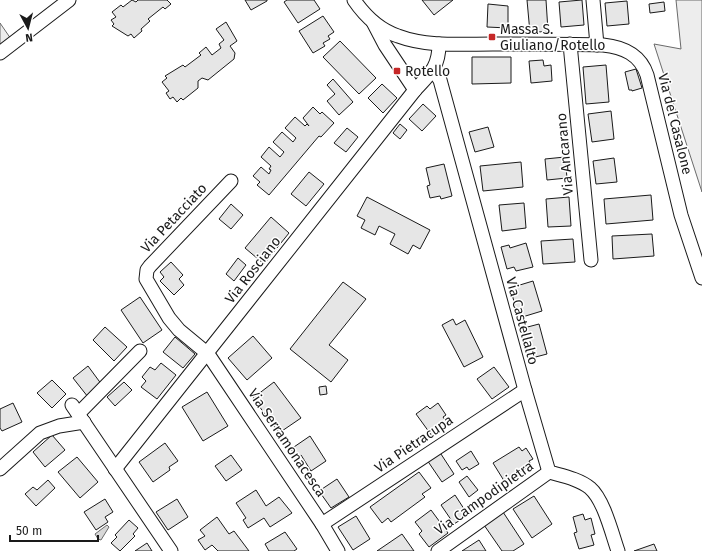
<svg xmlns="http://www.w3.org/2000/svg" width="702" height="551" font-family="'Fira Sans',sans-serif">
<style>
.built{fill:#ededed;stroke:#6a6a6a}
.water{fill:#d7d7d7;stroke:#6a6a6a}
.building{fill:#e6e6e6;stroke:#1a1a1a}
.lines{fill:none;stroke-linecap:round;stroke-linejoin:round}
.minor-casing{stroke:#1a1a1a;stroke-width:15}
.minor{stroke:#fff;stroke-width:13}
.poi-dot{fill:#c62828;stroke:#fff;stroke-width:1.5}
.labels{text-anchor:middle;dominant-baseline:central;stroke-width:3;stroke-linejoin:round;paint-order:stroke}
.poi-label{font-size:14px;fill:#1a1a1a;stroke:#fff;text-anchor:start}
.street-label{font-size:14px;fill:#1a1a1a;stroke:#fff}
</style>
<rect width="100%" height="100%" fill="#fff"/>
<g class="built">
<polygon points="676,0 702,0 702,192 654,44 681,49"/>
<polygon points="0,23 11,39 0,47"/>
</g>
<polygon class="water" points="107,525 109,527 101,540 98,539 95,534"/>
<g class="building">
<polygon points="132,0 136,2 138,0 167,0 171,4 165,9 163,7 148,19 150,21 141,29 142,31 134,38 131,34 128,36 112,26 114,24 111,20 116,17 112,12 121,5 123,7"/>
<polygon points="245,0 267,0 267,1 251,10"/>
<polygon points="287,0 314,0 320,9 298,23 284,2"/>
<polygon points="422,0 453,0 434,15"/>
<polygon points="527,0 546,0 548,31 530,33"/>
<polygon points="582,0 584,25 561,27 559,2"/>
<polygon points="627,1 629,24 607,26 605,3"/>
<polygon points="664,2 665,11 650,13 649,4"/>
<polygon points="488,4 508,6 508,28 487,27"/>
<polygon points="323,16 334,32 328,36 330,39 323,43 325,46 313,53 299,31"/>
<polygon points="226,22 237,41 230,46 235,53 234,59 208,80 202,78 198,81 198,88 183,100 181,98 177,102 173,97 170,99 166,93 169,91 162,82 167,78 165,76 183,65 185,67 201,55 199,53 206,47 212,55 221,48 219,44 224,40 216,29"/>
<polygon points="340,41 376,78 359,94 323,57"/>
<polygon points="472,57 511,57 511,83 472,84"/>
<polygon points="543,60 544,66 551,65 552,81 531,83 529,61"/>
<polygon points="606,65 609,102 586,104 583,67"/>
<polygon points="636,69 642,88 632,91 632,90 629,90 625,72"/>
<polygon points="333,79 353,102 339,115 327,101 335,94 327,85"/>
<polygon points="382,84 397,98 383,113 368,98"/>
<polygon points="423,104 436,116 422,131 409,119"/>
<polygon points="313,107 320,114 322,112 334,123 321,137 319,136 269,195 257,185 260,182 253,176 261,167 269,174 271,170 269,169 271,166 261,157 269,147 280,157 284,152 273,142 282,132 293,142 296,138 285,128 295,117 305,126 307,124 309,126 303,118"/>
<polygon points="611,111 614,139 592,142 588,114"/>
<polygon points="400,124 407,130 400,139 393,133"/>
<polygon points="488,127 494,147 475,152 469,132"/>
<polygon points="347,128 358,137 346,152 334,143"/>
<polygon points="565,157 567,178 547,180 545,159"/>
<polygon points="614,158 617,182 596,184 593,161"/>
<polygon points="521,162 523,187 483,191 480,166"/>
<polygon points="444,164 452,196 441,199 440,196 430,198 427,186 430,185 426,168"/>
<polygon points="309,172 324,184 306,206 291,194"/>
<polygon points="651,195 653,220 606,224 604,199"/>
<polygon points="367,197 430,230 420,249 413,245 408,254 390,244 395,234 379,226 375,235 361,228 365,220 357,216"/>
<polygon points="569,197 571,226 548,227 546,199"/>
<polygon points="524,203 526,228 502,231 499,205"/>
<polygon points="231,204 243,215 231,229 219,219"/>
<polygon points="271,217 289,233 264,264 245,248"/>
<polygon points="652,234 654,256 613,259 612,236"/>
<polygon points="573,239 575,262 543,264 541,241"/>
<polygon points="526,243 533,267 516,271 514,267 507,269 501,247 509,245 510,248"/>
<polygon points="238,258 246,265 234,281 226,274"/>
<polygon points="171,262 183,275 179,279 184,285 174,295 160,281 164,277 160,272"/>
<polygon points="533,281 542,311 519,318 510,288"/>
<polygon points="343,282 366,299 329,345 348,360 331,382 290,349"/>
<polygon points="140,297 162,330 143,343 121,310"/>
<polygon points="453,319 456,325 465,320 483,357 464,367 442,325"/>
<polygon points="539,324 547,354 528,359 520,329"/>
<polygon points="105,327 127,347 114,361 93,340"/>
<polygon points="253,336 272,358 247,380 228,358"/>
<polygon points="175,337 195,354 183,368 163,352"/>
<polygon points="161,363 176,375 157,399 141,387 146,381 142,377 150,367 155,370"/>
<polygon points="88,366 102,385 88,397 73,378"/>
<polygon points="494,367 509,387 492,399 477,379"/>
<polygon points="52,380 66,394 52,408 37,393"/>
<polygon points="124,382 132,390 115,406 107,397"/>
<polygon points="274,382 301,418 279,433 253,398"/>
<polygon points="326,386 327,394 320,395 319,387"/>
<polygon points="207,392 228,426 203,441 182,407"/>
<polygon points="13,403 22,422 2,431 0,428 0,409"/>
<polygon points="438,403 446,415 443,417 448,424 432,436 416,414 427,406 430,409"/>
<polygon points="52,435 65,450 45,467 33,452"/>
<polygon points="310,436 326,461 311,471 301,455 297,458 291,449"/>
<polygon points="165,443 178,461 169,467 170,470 153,482 139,462"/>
<polygon points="519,447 522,451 526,448 533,459 529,461 531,465 514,476 515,478 506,484 493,463"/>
<polygon points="439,451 454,474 442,482 427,460"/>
<polygon points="471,451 479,464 469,470 467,467 462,470 456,461"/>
<polygon points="231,455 242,470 226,481 215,466"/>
<polygon points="77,457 98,482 80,498 58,472"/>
<polygon points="419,472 431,488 422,494 425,497 391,522 388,518 382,523 370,507"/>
<polygon points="467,476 478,490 469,497 459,482"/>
<polygon points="337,479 349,497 331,508 319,491"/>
<polygon points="48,480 55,488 36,506 25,494 33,487 37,490"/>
<polygon points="256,490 266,506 279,497 292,513 270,527 264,518 248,528 243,520 246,518 236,503"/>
<polygon points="455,495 468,515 454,524 441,505"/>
<polygon points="534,496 552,524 532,538 513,509"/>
<polygon points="105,499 113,512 105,517 108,522 96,530 84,512"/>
<polygon points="177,499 188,517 168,530 156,512"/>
<polygon points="431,510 448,533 429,547 419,534 422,531 415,522"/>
<polygon points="503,512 524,544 513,551 502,551 484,525"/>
<polygon points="583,514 585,520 591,518 595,534 591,535 594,545 579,549 574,533 577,532 573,517"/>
<polygon points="356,516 370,539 353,550 338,527"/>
<polygon points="217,517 229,534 234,531 249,551 218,551 212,545 205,550 198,540 205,536 200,530"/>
<polygon points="129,520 138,528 133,534 135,536 120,551 111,543 117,537 115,535"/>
<polygon points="285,532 297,549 294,551 269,551 265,544"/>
<polygon points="402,534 414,551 377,551"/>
<polygon points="479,540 486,551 462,551"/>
<polygon points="147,543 152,551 135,551"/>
<polygon points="654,544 657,551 634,551"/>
</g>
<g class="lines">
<defs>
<g id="minor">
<path d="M354,0c11,16 26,30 44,36 29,11 64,8 95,8 36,0 73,0 110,1 20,2 37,9 44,30l34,140 21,63"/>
<polyline points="593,0 597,45"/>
<polyline points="373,22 385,45 415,90"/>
<polyline points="570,44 591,260"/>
<polyline points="0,53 69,0"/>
<path d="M433,70l7,10 85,310 24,82c14,4 30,7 41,16 14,12 22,46 28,63"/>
<polyline points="231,181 150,266 147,270 146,279 169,318 179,330 208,354 322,524 338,551"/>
<polyline points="72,405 171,551"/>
<polyline points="78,414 140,351"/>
<polyline points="0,469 40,433 59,426 84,422"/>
<path d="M115,469l300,-379c15,-16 24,-23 24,-46"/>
<polyline points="322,524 525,390"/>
<polyline points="438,551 549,472"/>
</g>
</defs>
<use href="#minor" class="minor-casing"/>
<use href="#minor" class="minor"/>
</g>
<g class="poi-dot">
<rect x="488" y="33" width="8" height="8" rx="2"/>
<rect x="393" y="67" width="8" height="8" rx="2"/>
</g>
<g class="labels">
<g class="poi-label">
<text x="500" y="29">Massa S.<tspan x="500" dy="16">Giuliano/Rotello</tspan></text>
<text x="405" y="71">Rotello</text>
</g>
<g class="street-label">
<text transform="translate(675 124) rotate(76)">Via del Casalone</text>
<text transform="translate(565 154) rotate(-95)">Via Ancarano</text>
<text transform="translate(174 218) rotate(-47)">Via Petacciato</text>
<text transform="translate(253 270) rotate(-52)">Via Rosciano</text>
<text transform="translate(522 321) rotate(75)">Via Castellalto</text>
<text transform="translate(287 443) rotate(56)">Via Serramonacesca</text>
<text transform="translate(414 444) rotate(-34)">Via Pietracupa</text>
<text transform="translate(484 498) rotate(-35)">Via Campodipietra</text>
</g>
</g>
<g transform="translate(28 28) rotate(173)" stroke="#ffffff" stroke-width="3" paint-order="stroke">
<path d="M0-3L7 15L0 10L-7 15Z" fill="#1a1a1a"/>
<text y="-6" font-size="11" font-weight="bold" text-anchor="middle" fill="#1a1a1a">N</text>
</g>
<path d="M10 535v6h88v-6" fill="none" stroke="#1a1a1a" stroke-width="2"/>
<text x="16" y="535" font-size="12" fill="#1a1a1a" stroke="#ffffff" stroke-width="3" paint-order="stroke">50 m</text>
</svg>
